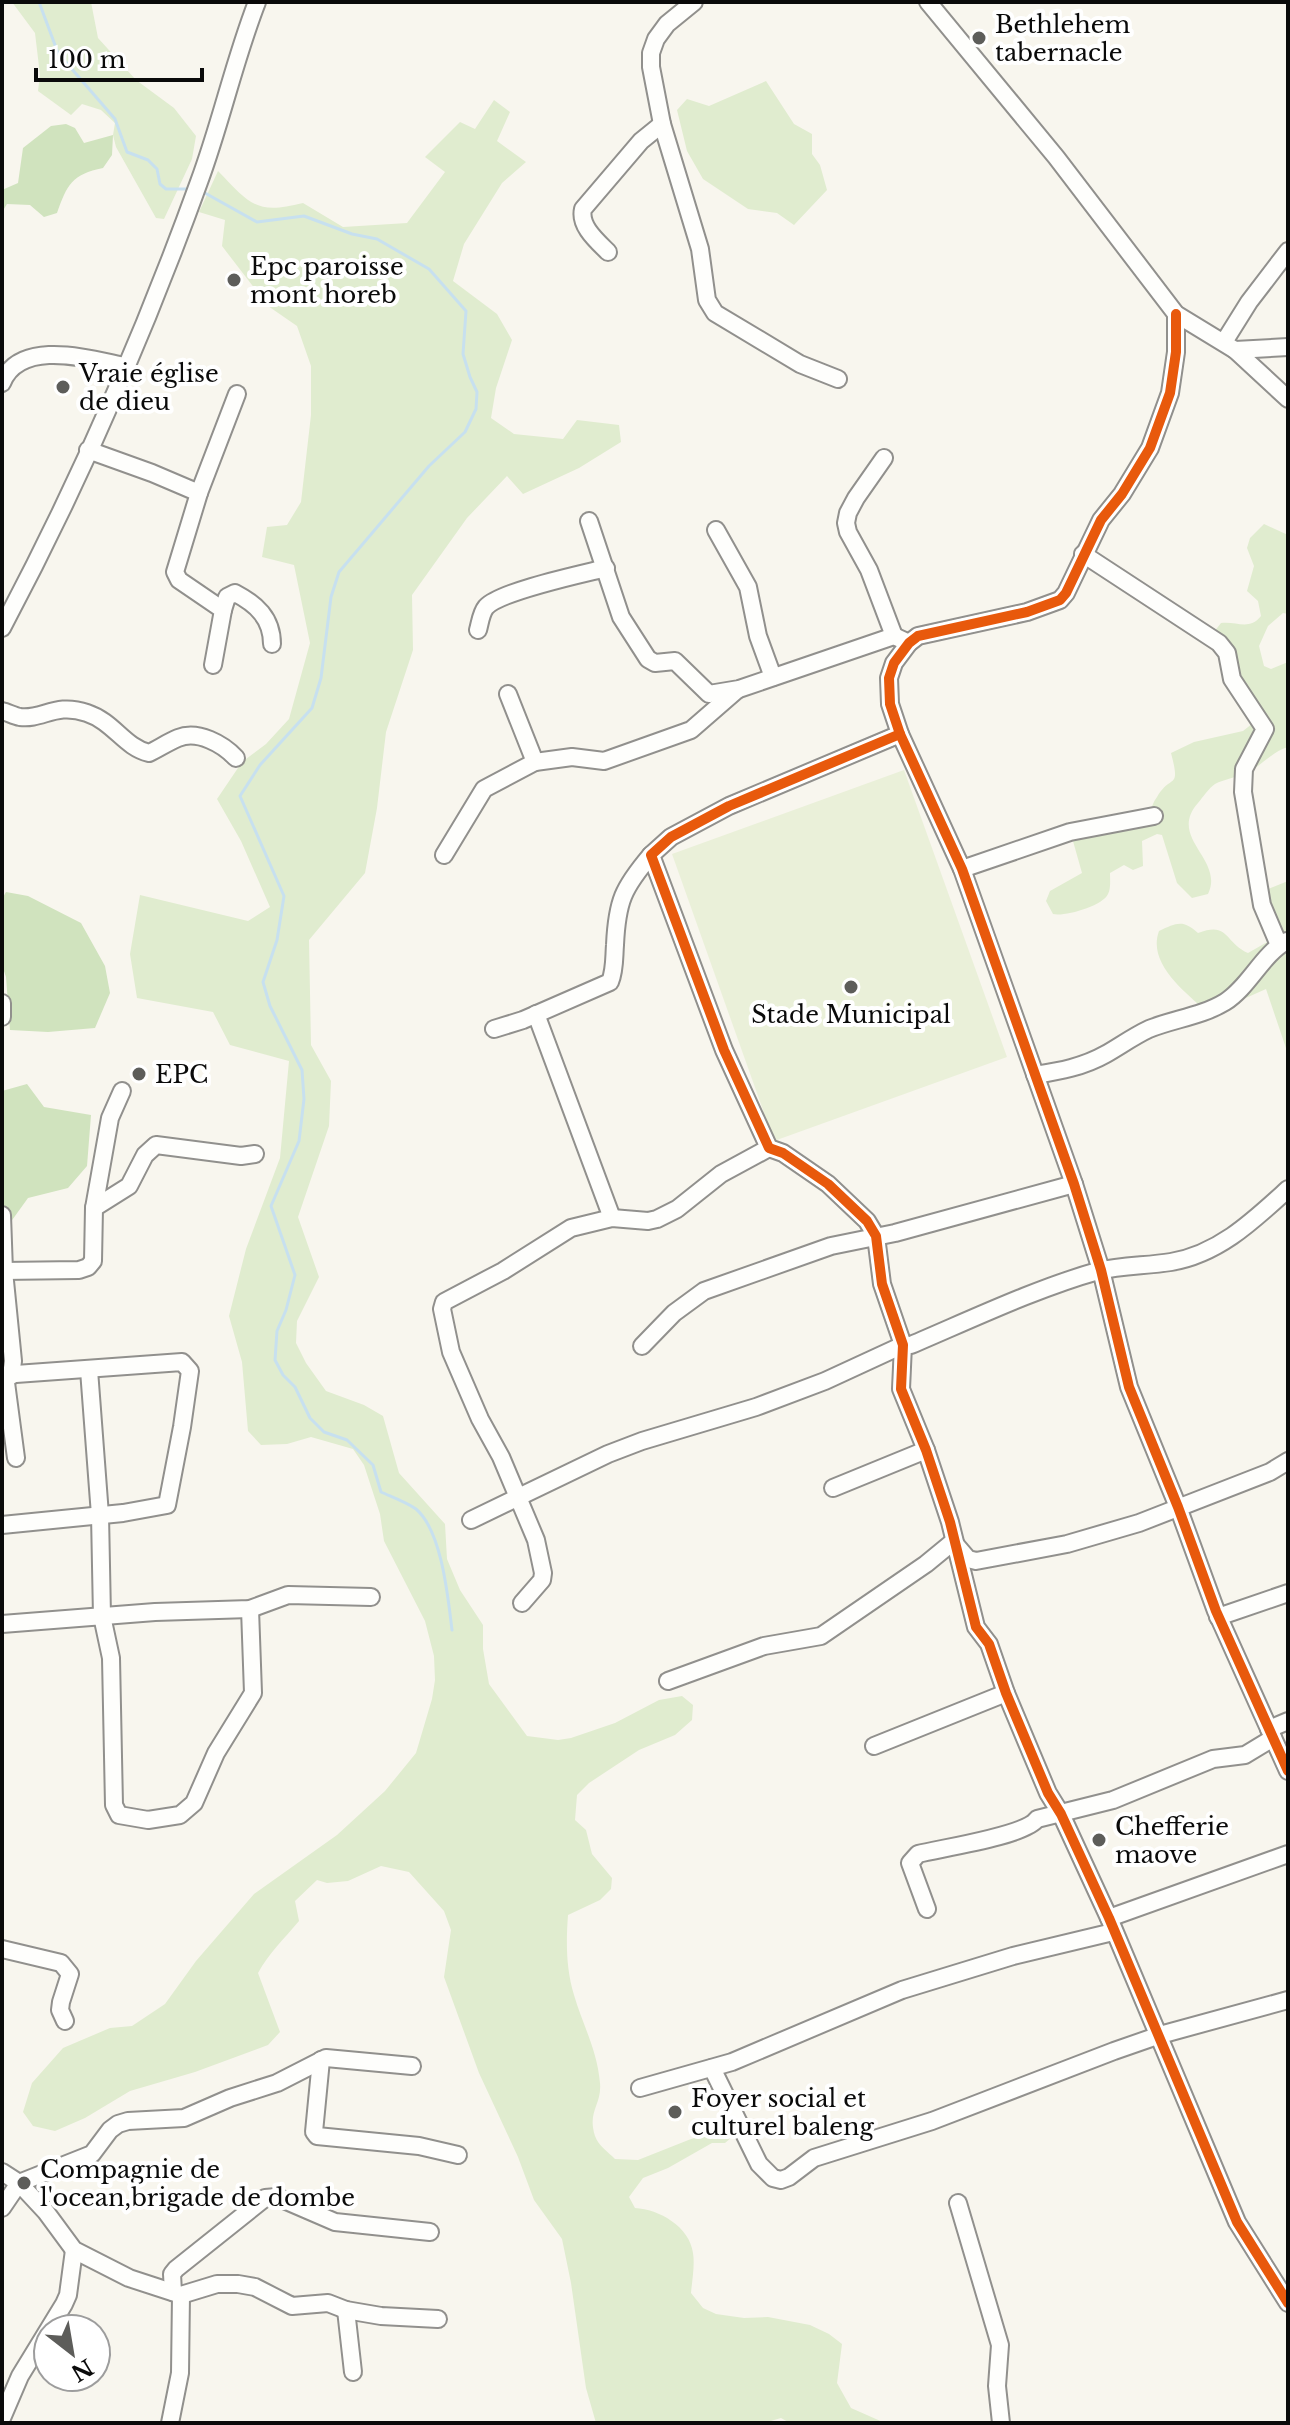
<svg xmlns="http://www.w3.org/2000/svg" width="1290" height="2425" font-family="'Libre Baskerville',serif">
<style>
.green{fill:#e0eccf}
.forest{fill:#d0e3be}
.pitch{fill:#eaf0d9}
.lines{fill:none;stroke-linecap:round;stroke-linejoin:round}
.stream{stroke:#c7e0ef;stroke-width:3}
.minor-casing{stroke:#91908d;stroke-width:20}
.minor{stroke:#fefefc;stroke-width:16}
.cycleway-casing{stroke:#fff;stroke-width:15}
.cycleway{stroke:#e8590c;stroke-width:10}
.poi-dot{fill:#5d5d5a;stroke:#fff;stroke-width:3}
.labels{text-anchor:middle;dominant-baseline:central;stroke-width:8;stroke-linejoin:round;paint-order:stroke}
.poi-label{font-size:24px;fill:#0a0a0a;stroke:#fff;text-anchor:start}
</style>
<rect width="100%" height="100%" fill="#f8f6ee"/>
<g class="green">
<polygon points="12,2 91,2 98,38 136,80 174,108 196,136 192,159 164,219 156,218 116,147 113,135 115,123 101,110 82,104 71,115 38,91 40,75 35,33"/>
<polygon points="766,81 794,124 812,134 812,154 820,165 827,190 794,225 777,213 748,209 703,179 687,151 677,110 687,99 709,106"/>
<path d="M494,100l16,12 -13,29 29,21 -24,21 -38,61 -11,37 44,33 15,26 -16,48 -5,30 23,16 49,5 14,-19 42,5 2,17 -42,26 -56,26 -16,-18 -40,42 -55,77 1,55 -27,82 -9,76 -12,65 -56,67 2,105 20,36 -2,45 -31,91 21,60 -22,44 -1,22 10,20 20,28 38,14 19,11 16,57 46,51 2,35 13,31 23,35v24l6,35 38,52 31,4 13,-2 44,-15 44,-23 23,-4 11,9 -1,15 -17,15 -36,15 -50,33 -12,12 -2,25 11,10 6,24 20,24 -1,11 -11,11 -32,15c-2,28 -2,53 6,80 9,31 23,54 26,88 2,22 -13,28 -5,53 3,9 13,16 20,23l23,1 53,-21 34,-10 7,8 -7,6h-13l-44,25 -25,10 -14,19 6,11c24,1 55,19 58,45 2,12 -1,28 -2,40l12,15 13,6 28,4 24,-1 42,8 19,9 13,10 -5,39 14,25 34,15h-95l-9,-5 -17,5h-168l-10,-35 -15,-105 -9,-44 -28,-39 -16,-43 -39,-84 -35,-96 7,-47 -7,-19 -35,-39 -28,-6 -33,15 -21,2 -10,-3 -22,21 4,20c-15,18 -30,32 -41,52l22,59 -12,13 -73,27 -65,19 -45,27 -30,13 -22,-5 -10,-14 9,-29 31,-35 47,-20 22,-2 33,-22 31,-43 58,-67 83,-59 48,-44 31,-38 16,-54 3,-19 -1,-24 -9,-35 -41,-80 -4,-27 -16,-49 -11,-16 -42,-12 -24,7 -26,1 -13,-14 -6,-69 -13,-46 17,-67 34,-91 9,-97 -59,-16 -17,-33 -76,-14 -7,-44 10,-59 108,26 22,-14 -29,-66 -24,-42 25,-37 24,-18 23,-25 21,-76 -16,-78 -32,-8 5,-30 20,-2 14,-23 10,-87v-49l-14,-40 -29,-20 -46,-60 3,-26 -26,-8 19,-41c32,33 38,44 85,32l40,24 64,-4 38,-51 -20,-15 35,-35 15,7z"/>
<path d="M1264,524l24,11v79l-5,-1 -15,13 -9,20 5,20 7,3 17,-7v85c-17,5 -27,20 -43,26 -9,5 -21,6 -30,11 -6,4 -12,13 -17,19 -31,35 27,56 10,91l-16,4 -15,-15 -15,-48 -5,-1 -15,7 1,25 -10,4 -9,-5 -14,8c0,6 1,16 -2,21 -5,12 -44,23 -55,20l-7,-13 4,-10 32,-18 -11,-39 78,-19c2,-6 4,-13 8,-18 14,-24 24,-6 14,-44l23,-11 49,-11 19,-15 -52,-79 11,-14c16,-2 28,8 40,-7l-3,-15 -11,-10 7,-25 -7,-18 3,-10z"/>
<path d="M1288,881v173l-22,-65 -45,20 -16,1c-20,-18 -58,-47 -46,-79 17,-8 24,-12 39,2 31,-12 26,9 50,20l21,-12 -6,-50z"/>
</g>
<g class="forest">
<path d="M66,124l9,4 9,15 29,-8 -1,20 -9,13c-31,6 -36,17 -46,45l-13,4 -14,-12 -23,-1 -5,8v-22l16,-7 5,-35 28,-22z"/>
<polygon points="6,892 28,896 81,923 105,966 110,993 95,1028 48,1032 10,1030 6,977 2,965 2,899"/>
<polygon points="27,1084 44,1107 91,1115 87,1166 68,1188 28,1198 2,1234 2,1091"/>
</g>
<polygon class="pitch" points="904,770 1007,1057 774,1141 672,854"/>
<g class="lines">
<g class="stream">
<polyline points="39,2 58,53 115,119 127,152 148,160 157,169 160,184 166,189 191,189"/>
<path d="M205,193l52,29 47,-6 48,18 25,5 52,30 37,42 -3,43 7,23 7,15 -1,17 -11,23 -36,34 -90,106 -8,25 -10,81 -9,30 -52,57 -20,31 44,100 -7,44 -14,42 7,24 32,64 2,29 -5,42 -28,65 24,69 -9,35 -9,21 -2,29 8,15 12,12 15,31 14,14 23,8 26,25 8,27c11,5 25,10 35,17 26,22 32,89 36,121"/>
</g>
<defs>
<g id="minor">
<polyline points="694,2 667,24 656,39 651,53 651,67 662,124 700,249 707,300 715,313 800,364 838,379"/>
<polyline points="928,2 1056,157 1176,314 1235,350 1288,399"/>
<path d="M608,252c-11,-11 -29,-26 -25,-43l58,-68 21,-17"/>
<polyline points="1176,314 1176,352 1170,393 1150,448 1122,494 1101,520 1066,593 1060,600 1027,612 918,636 909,643 894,663 889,678 890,704 900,734 962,869 1074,1184 1101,1270 1129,1387 1178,1507 1216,1611 1288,1771"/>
<polyline points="1224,342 1249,302 1288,251"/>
<polyline points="1235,350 1288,347"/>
<path d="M2,383c18,-45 87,-24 123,-17"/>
<polyline points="88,450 152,473 199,493 175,572 179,580 223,610 213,665"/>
<polyline points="884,458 856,498 848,513 846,523 848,532 869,570 894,636"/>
<polyline points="199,493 237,394"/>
<polyline points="589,521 621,617 648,659 655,663 675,661 709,694 739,689 894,636 909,643"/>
<polyline points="716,530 748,587 758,636 773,677"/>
<polyline points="1083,554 1219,643 1227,653 1232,679 1265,729 1244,769 1243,792 1262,905 1279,945"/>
<path d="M223,610l4,-13 8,-4c21,11 37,25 37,51"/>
<path d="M2,628c76,-143 142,-294 197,-446 22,-59 35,-121 58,-180"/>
<path d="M478,630c2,-7 3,-17 8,-23 15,-16 96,-33 120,-39"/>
<polyline points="508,694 535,762 572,757 604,761 691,730 737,690"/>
<path d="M2,711c5,1 12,5 18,6 23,3 35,-15 67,-4 27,9 37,34 62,40 9,-4 19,-11 29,-15 20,-8 45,6 58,20"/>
<polyline points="900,734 729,806 671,837 651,855 724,1050 769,1148 783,1153 828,1184 867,1221 876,1236 882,1284 903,1345 901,1389 926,1450 950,1522 976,1627 989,1644 1006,1693 1048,1793 1061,1814 1109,1918 1237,2222 1288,2303"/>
<polyline points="444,855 484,789 535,762"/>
<polyline points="962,869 1070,832 1154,816"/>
<polyline points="2,1003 2,1017"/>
<polyline points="536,1014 612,1218"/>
<path d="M494,1029l29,-9 87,-38c5,-12 4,-25 5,-37 2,-44 8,-57 36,-90"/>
<path d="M1035,1075c25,-4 48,-8 71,-21 14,-8 28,-18 43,-25 25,-10 53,-13 76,-27 24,-15 38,-49 62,-61"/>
<polyline points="94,1208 110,1118 122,1091"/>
<polyline points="2,1215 4,1271 13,1361 11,1376"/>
<polyline points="2,1271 79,1270 88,1267 93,1261 94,1208 129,1186 145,1155 156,1145 241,1156 255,1154"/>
<polyline points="642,1346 674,1313 704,1291 831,1246 895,1233 1074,1184"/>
<polyline points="89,1370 100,1515 102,1616 111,1658 114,1805 119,1815 148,1820 180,1815 194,1803 216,1753 253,1693 250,1609"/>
<polyline points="2,1375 182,1362 190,1371 182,1427 167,1505 123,1513 2,1525"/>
<polyline points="5,1375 16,1458"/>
<polyline points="833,1488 926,1450"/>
<path d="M471,1520l137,-66 34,-13 114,-34 69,-26 78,-36h8c59,-25 126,-57 187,-74 24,-6 49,-5 73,-9 48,-8 83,-42 117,-73"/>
<polyline points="956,1545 968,1559 976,1561 1067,1544 1139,1523 1270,1472 1288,1461"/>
<polyline points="522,1603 542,1580 543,1573 536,1540 501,1457 480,1419 451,1352 442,1309 444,1302 503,1271 571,1228 612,1218 648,1221 657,1219 677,1209 721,1174 769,1148"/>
<polyline points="1218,1617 1288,1593"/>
<polyline points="2,1624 155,1612 250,1609 288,1595 371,1597"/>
<polyline points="668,1681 764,1646 821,1636 926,1564 954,1541"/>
<polyline points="1269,1729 1288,1721"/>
<polyline points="874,1746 1006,1693"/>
<path d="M927,1909l-17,-46 8,-9c24,-6 107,-18 119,-35l76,-19 100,-41 32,-4 28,-17"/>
<polyline points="1109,1918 1288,1854"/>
<polyline points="2,1949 61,1963 70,1974 61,2002 60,2010 65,2021"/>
<polyline points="321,2060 314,2132 317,2136 419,2146 458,2155"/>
<polyline points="712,2068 759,2164 773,2178 781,2180 789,2177 814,2158 932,2121 1114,2051 1160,2035 1288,2000"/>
<polyline points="640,2088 732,2062 902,1990 1013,1956 1113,1932"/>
<polyline points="2,2172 19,2183 46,2212 74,2250 129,2278 181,2295 217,2284 238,2284 255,2287 292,2306 328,2303 346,2310 381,2316 438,2319"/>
<polyline points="958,2203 1000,2345 997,2386 1001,2423"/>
<polyline points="2,2208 19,2183 92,2154 110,2130 118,2124 128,2121 184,2118 230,2098 277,2083 326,2058 412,2066"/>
<polyline points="173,2292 172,2274 176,2269 265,2198 277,2197 335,2222 430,2232"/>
<polyline points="346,2310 353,2372"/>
<polyline points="2,2418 20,2376 64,2304 68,2295 74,2250"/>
<polyline points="170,2423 180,2373 181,2295"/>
</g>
</defs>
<use href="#minor" class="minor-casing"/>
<use href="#minor" class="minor"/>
<defs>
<g id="cycleway">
<polyline points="1176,314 1176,352 1170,393 1150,448 1122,494 1101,520 1066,593 1060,600 1027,612 918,636 909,643 894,663 889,678 890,704 900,734 962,869 1074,1184 1101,1270 1129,1387 1178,1507 1216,1611 1288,1771"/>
<polyline points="900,734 729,806 671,837 651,855 724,1050 769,1148 783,1153 828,1184 867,1221 876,1236 882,1284 903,1345 901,1389 926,1450 950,1522 976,1627 989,1644 1006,1693 1048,1793 1061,1814 1109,1918 1237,2222 1288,2303"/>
</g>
</defs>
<use href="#cycleway" class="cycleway-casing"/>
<use href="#cycleway" class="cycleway"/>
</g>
<g class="poi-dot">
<circle cx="979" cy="38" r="8"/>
<circle cx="234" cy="280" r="8"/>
<circle cx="63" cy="387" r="8"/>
<circle cx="851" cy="987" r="8"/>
<circle cx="139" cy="1074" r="8"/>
<circle cx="1099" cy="1840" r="8"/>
<circle cx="675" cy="2112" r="8"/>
<circle cx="24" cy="2183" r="8"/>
</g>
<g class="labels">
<g class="poi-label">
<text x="995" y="24">Bethlehem<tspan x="995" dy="28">tabernacle</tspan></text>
<text x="250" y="266">Epc paroisse<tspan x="250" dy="28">mont horeb</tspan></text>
<text x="79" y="373">Vraie église<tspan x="79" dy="28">de dieu</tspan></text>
<text x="851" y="1014" text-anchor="middle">Stade Municipal</text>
<text x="155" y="1074">EPC</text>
<text x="1115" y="1826">Chefferie<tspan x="1115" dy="28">maove</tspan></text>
<text x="691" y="2098">Foyer social et<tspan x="691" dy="28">culturel baleng</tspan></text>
<text x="40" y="2169">Compagnie de<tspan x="40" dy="28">l'ocean,brigade de dombe</tspan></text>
</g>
</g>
<rect width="1290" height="2425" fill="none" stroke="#0a0a0a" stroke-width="8"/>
<g transform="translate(72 2353) rotate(149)"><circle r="38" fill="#ffffff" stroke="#9d9d9d" stroke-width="2"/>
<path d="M0-6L14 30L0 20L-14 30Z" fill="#5d5d5a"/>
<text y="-12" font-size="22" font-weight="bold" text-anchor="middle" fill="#0a0a0a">N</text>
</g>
<path d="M36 68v12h166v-12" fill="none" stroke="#0a0a0a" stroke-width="4"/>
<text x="48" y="68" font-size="24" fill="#0a0a0a" stroke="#ffffff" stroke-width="6" paint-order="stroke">100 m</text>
</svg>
